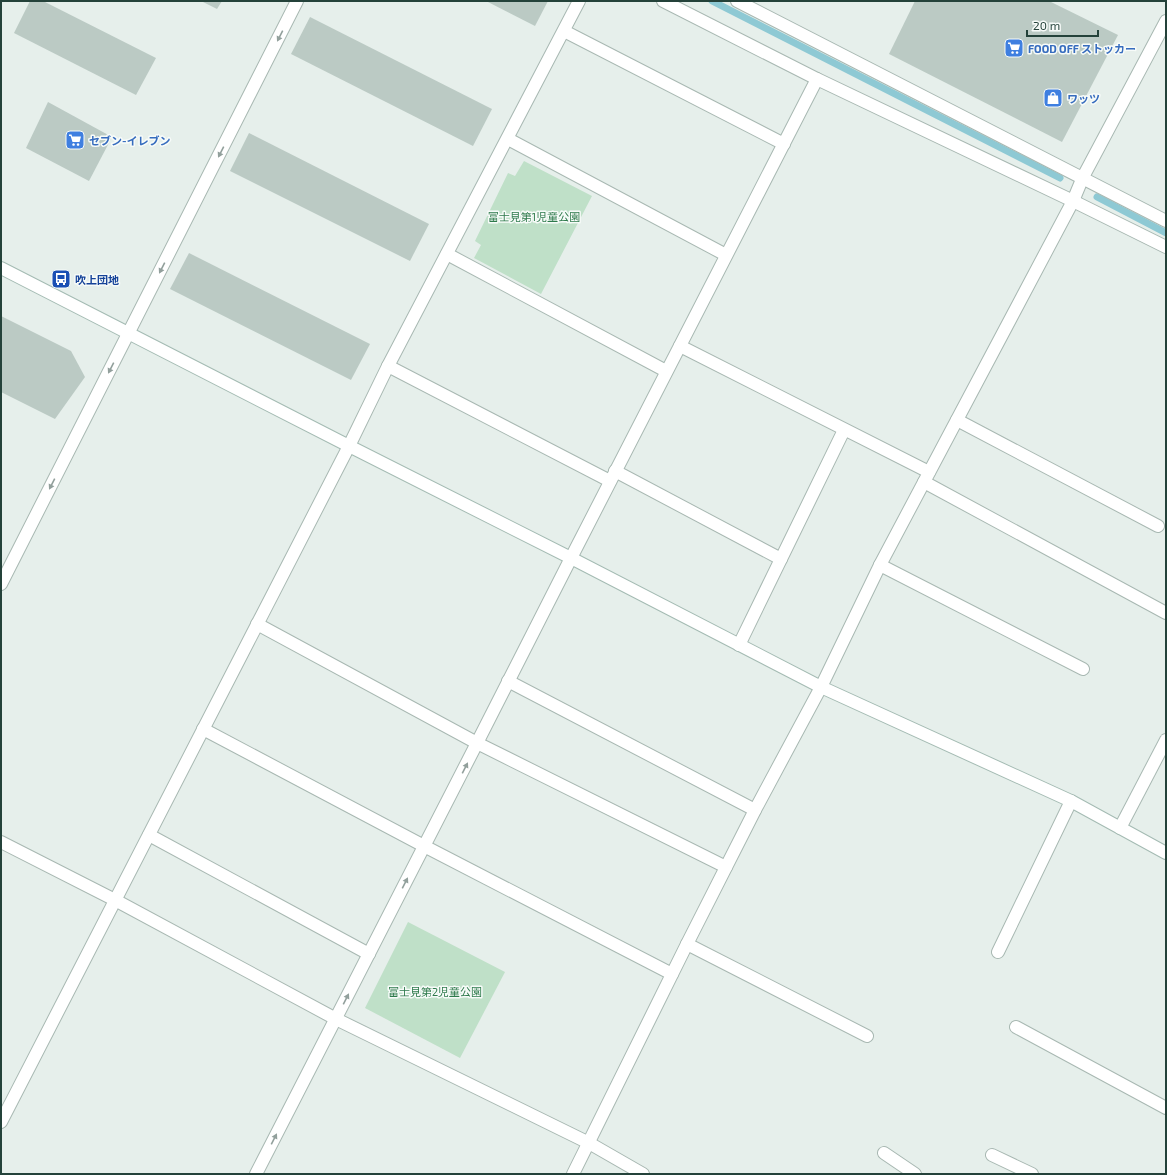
<svg xmlns="http://www.w3.org/2000/svg" width="1167" height="1175" font-family="'Exo 2','Noto Sans JP',sans-serif">
<style>
.green{fill:#bfe0c8}
.lines{fill:none;stroke-linecap:round;stroke-linejoin:round}
.stream{stroke:#8ec9d4;stroke-width:7}
.building{fill:#bbcac4}
.street-casing{stroke:#a8b8b2;stroke-width:14}
.secondary-casing{stroke:#a4bbb3;stroke-width:14}
.street{stroke:#fff;stroke-width:12}
.secondary{stroke:#fff;stroke-width:12}
.oneway{fill:#92a09c}
.labels{text-anchor:middle;dominant-baseline:central;stroke-width:3;stroke-linejoin:round;paint-order:stroke}
.shop-label{font-size:11px;font-weight:bold;fill:#366cbe;stroke:#f7fbf9;text-anchor:start}
.park-label{font-size:11px;fill:#2d7a4b;stroke:#f7fbf9}
.transit-label{font-size:11px;font-weight:bold;fill:#164399;stroke:#f7fbf9;text-anchor:start}
</style>
<rect width="100%" height="100%" fill="#e6efeb"/>
<g class="green">
<polygon points="524,161 592,196 541,294 474,258 481,245 475,241 508,173 515,176"/>
<polygon points="408,922 505,972 460,1058 365,1008"/>
</g>
<g class="lines">
<g class="stream">
<polyline points="712,1 1060,178"/>
<polyline points="1097,197 1166,233"/>
</g>
</g>
<g class="building">
<polygon points="30,1 43,1 156,58 136,95 14,33"/>
<polygon points="201,1 222,1 217,9"/>
<polygon points="486,1 548,1 535,26"/>
<polygon points="915,1 1049,1 1118,35 1062,142 889,54"/>
<polygon points="310,17 492,109 473,146 291,54"/>
<polygon points="48,102 112,137 89,181 26,148"/>
<polygon points="249,133 429,224 410,261 230,171"/>
<polygon points="189,253 370,344 351,380 170,289"/>
<polygon points="1,316 71,351 85,377 55,419 1,392"/>
</g>
<g class="lines">
<defs>
<g id="street">
<polyline points="663,1 817,79 1073,201 1166,247"/>
<polyline points="737,1 1166,221"/>
<polyline points="564,31 784,144"/>
<polyline points="508,139 726,255"/>
<polyline points="447,254 666,371"/>
<polyline points="680,346 929,472"/>
<polyline points="388,366 610,481"/>
<polyline points="957,420 1158,526"/>
<polyline points="615,471 781,559"/>
<polyline points="924,482 1166,613"/>
<polyline points="880,565 1083,669"/>
<polyline points="1,584 297,1"/>
<polyline points="257,624 477,743 726,867"/>
<polyline points="739,645 844,430"/>
<polyline points="508,681 755,810"/>
<polyline points="203,729 424,846 672,974"/>
<polyline points="1120,828 1166,740"/>
<polyline points="149,835 369,954"/>
<polyline points="1,842 115,900 336,1019 589,1143 643,1174"/>
<polyline points="687,944 867,1036"/>
<polyline points="998,952 1071,801"/>
<polyline points="1016,1027 1166,1108"/>
<polyline points="1,1122 349,446 388,366 579,1"/>
<polyline points="884,1153 915,1174"/>
<polyline points="992,1155 1032,1174"/>
<polyline points="256,1174 477,743 571,558 817,79"/>
<polyline points="573,1174 687,944 755,810 821,687 880,565 1073,201 1083,177 1166,21"/>
</g>
<polyline id="secondary" points="1,268 349,446 571,558 821,687 1071,801 1166,853"/>
</defs>
<use href="#street" class="street-casing"/>
<use href="#secondary" class="secondary-casing"/>
<use href="#street" class="street"/>
<use href="#secondary" class="secondary"/>
</g>
<defs><path id="oneway-solid" d="M-6-.8H1V-3.2L6.5 0L1 3.2V.8H-6Z"/></defs>
<g class="oneway">
<use href="#oneway-solid" transform="translate(280 36) rotate(117)"/>
<use href="#oneway-solid" transform="translate(221 152) rotate(117)"/>
<use href="#oneway-solid" transform="translate(162 268) rotate(117)"/>
<use href="#oneway-solid" transform="translate(111 368) rotate(117)"/>
<use href="#oneway-solid" transform="translate(52 484) rotate(117)"/>
<use href="#oneway-solid" transform="translate(465 768) rotate(-63)"/>
<use href="#oneway-solid" transform="translate(405 883) rotate(-63)"/>
<use href="#oneway-solid" transform="translate(346 999) rotate(-63)"/>
<use href="#oneway-solid" transform="translate(274 1139) rotate(-63)"/>
</g>
<defs>
<symbol id="supermarket-square" viewBox="-11 -11 22 22"><rect x="-9" y="-9" width="18" height="18" rx="4" fill="#3f7fe0" stroke="#f7fbf9"/><path d="M-6-5.5h2.5l.6 2H6L4.5 2H-2.5L-4.4-4H-6ZM-1.5 3.2a1.3 1.3 0 1 0 .1 0ZM3 3.2a1.3 1.3 0 1 0 .1 0Z" fill="#fff"/></symbol>
<symbol id="shop-square" viewBox="-11 -11 22 22"><rect x="-9" y="-9" width="18" height="18" rx="4" fill="#3f7fe0" stroke="#f7fbf9"/><path d="M-5-2.5h2.3a2.7 3.5 0 0 1 5.4 0H5L5.5 6h-11ZM-1.5-2.5h3a1.5 2.3 0 0 0-3 0Z" fill="#fff"/></symbol>
<symbol id="bus-square" viewBox="-11 -11 22 22"><rect x="-9" y="-9" width="18" height="18" rx="4" fill="#1a4fb4" stroke="#f7fbf9"/><path d="M-5-6H5V4H4V6H2V4H-2V6H-4V4H-5ZM-3.5-4V0h7V-4ZM-3.5 1.2v1.5H-2V1.2ZM2 1.2v1.5H3.5V1.2Z" fill="#fff"/></symbol>
</defs>
<g fill-rule="evenodd">
<use href="#supermarket-square" x="1003" y="37" width="22" height="22"/>
<use href="#shop-square" x="1042" y="87" width="22" height="22"/>
<use href="#supermarket-square" x="64" y="129" width="22" height="22"/>
<use href="#bus-square" x="50" y="268" width="22" height="22"/>
</g>
<g class="labels">
<g class="shop-label">
<text x="1028" y="48">FOOD OFF ストッカー</text>
<text x="1067" y="98">ワッツ</text>
<text x="89" y="140">セブン-イレブン</text>
</g>
<g class="park-label">
<text x="534" y="216">富士見第1児童公園</text>
<text x="435" y="991">富士見第2児童公園</text>
</g>
<g class="transit-label">
<text x="75" y="279">吹上団地</text>
</g>
</g>
<rect width="1167" height="1175" fill="none" stroke="#24423a" stroke-width="4"/>
<path d="M1027 30v6h71v-6" fill="none" stroke="#24423a" stroke-width="2"/>
<text x="1033" y="30" font-size="12" fill="#24423a" stroke="#f7fbf9" stroke-width="3" paint-order="stroke">20 m</text>
</svg>
